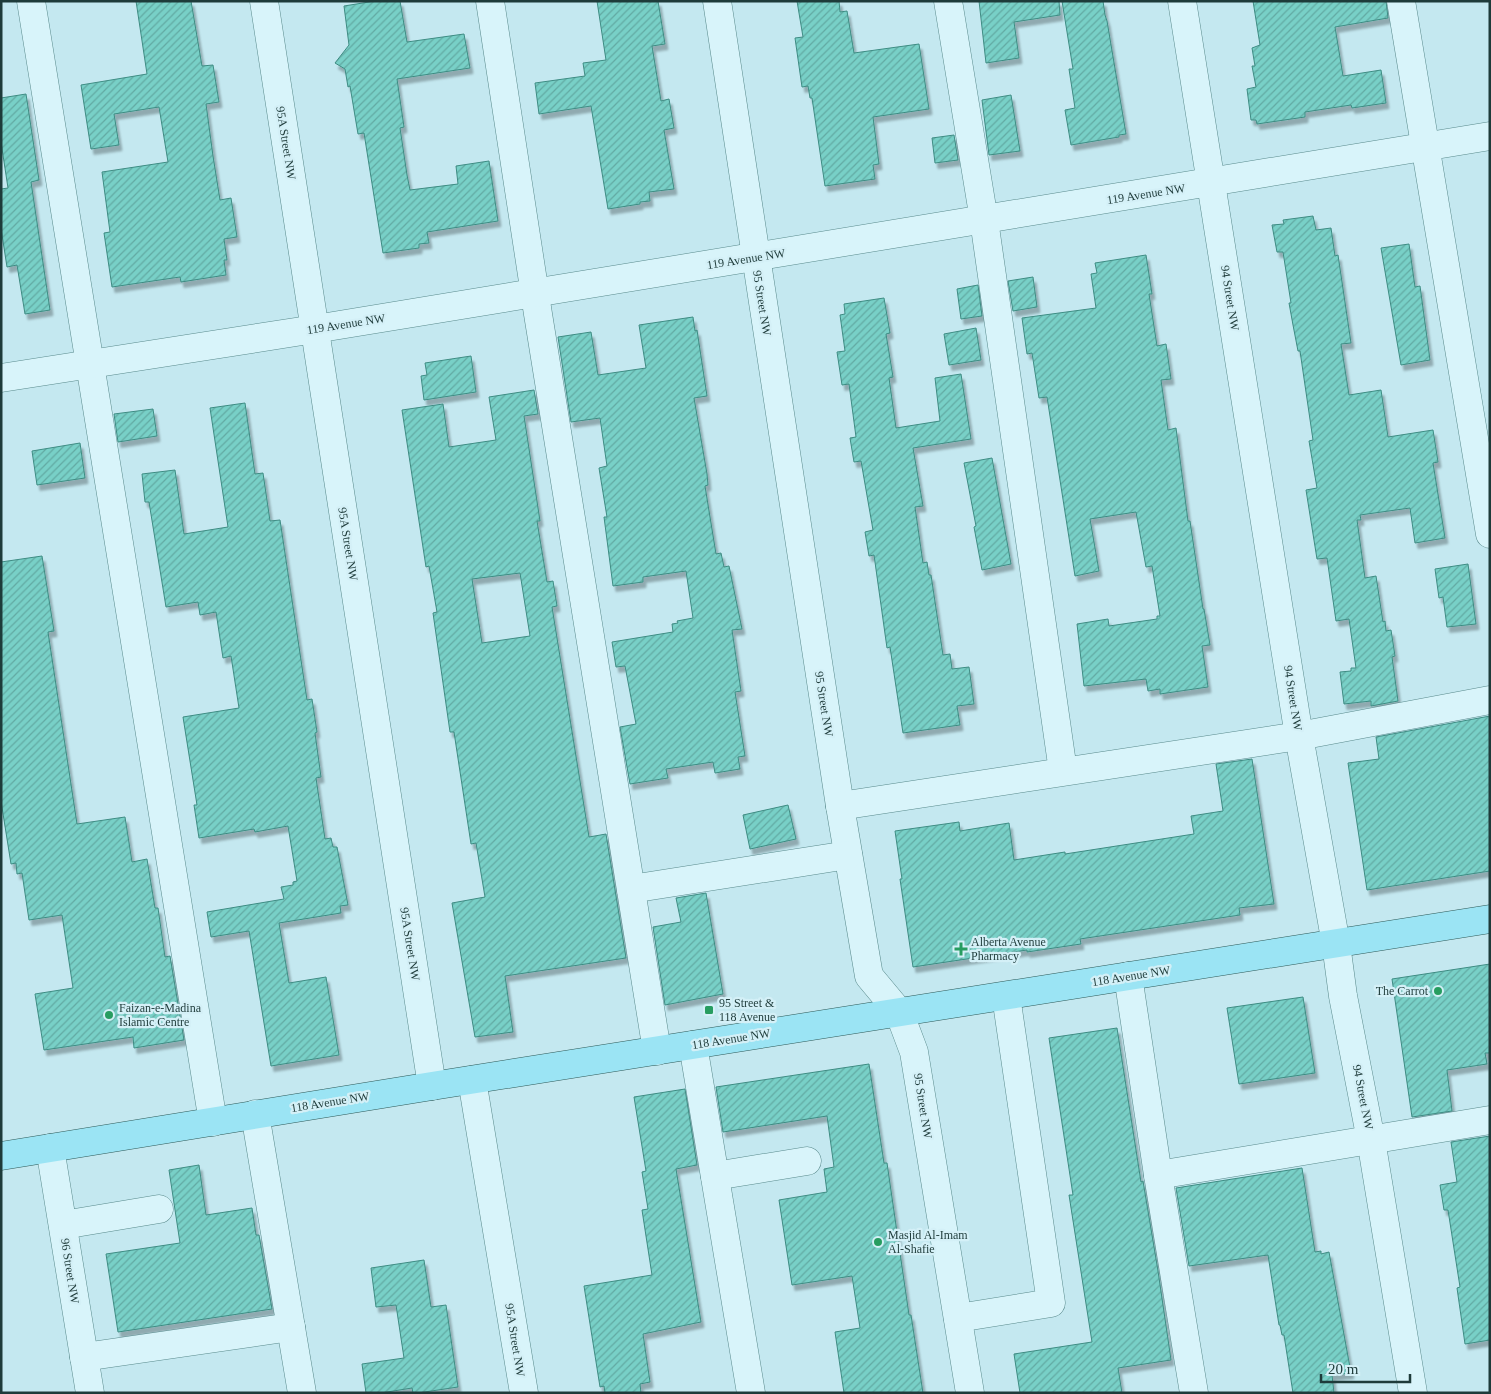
<svg xmlns="http://www.w3.org/2000/svg" width="1491" height="1394" font-family="Georgia,serif">
<style>
.building{fill:url(#building-hatch);stroke:#3e8c83;fill-rule:evenodd;filter:url(#shadow)}
.lines{fill:none;stroke-linecap:round;stroke-linejoin:round}
.minor-casing{stroke:#598a8c;stroke-width:29}
.major-casing{stroke:#2e5957;stroke-width:29}
.minor{stroke:#d8f4fa;stroke-width:28}
.major{stroke:#9be4f4;stroke-width:28}
.poi-dot{fill:#279d60;stroke:#d4f0f7;stroke-width:2}
.labels{text-anchor:middle;dominant-baseline:central;stroke-width:4.5;stroke-linejoin:round;paint-order:stroke}
.street-label{font-size:12px;fill:#1e3b3a;stroke:#d4f0f7}
.poi-label{font-size:12px;fill:#1e3b3a;stroke:#d4f0f7;text-anchor:start}
</style>
<defs>
<pattern id="building-hatch" width="6" height="6" patternUnits="userSpaceOnUse" patternTransform="scale(1.25)"><rect width="6" height="6" fill="#78d0c7"/><path d="M-1 1l2-2M0 6l6-6M5 7l2-2" fill="none" stroke="#62aaa3"/></pattern>
<filter id="shadow"><feDropShadow dx="3" dy="5.5" stdDeviation="1" flood-color="#0004"/></filter>
</defs>
<rect width="100%" height="100%" fill="#c4e8f0"/>
<g class="building">
<polygon points="136,1 191,1 202,66 213,65 219,102 206,104 213,156 220,200 231,198 237,237 224,239 227,260 224,260 226,275 181,282 180,277 112,287 104,233 110,232 102,172 168,162 159,107 114,114 119,145 91,149 81,85 147,74"/>
<polygon points="375,1 400,1 407,42 464,34 470,68 397,79 404,127 400,128 407,175 410,190 458,184 456,166 489,161 498,221 427,232 429,243 419,244 419,248 383,253 364,133 358,134 350,86 348,87 345,69 335,63 349,45 344,6"/>
<polygon points="597,1 658,1 665,44 652,46 661,101 669,99 674,128 664,130 674,189 649,192 650,201 640,202 640,204 608,209 591,106 539,114 535,83 585,76 583,63 606,60"/>
<polygon points="797,1 839,1 840,12 847,11 854,53 919,44 929,109 873,117 879,164 873,165 875,179 825,186 812,98 810,98 808,86 802,87 795,38 803,37"/>
<polygon points="979,1 1059,1 1060,15 1014,22 1019,58 986,63"/>
<polygon points="1062,1 1103,1 1105,15 1107,21 1126,134 1119,135 1119,137 1071,145 1065,110 1075,108 1069,69 1073,69"/>
<polygon points="1253,1 1386,1 1388,18 1335,27 1343,76 1381,70 1386,103 1352,108 1351,105 1305,112 1305,117 1257,124 1256,120 1251,120 1247,89 1256,87 1252,66 1255,66 1252,48 1260,45"/>
<polygon points="26,94 39,180 31,182 50,310 25,314 17,265 7,267 1,228 1,189 8,188 1,142 1,98"/>
<polygon points="1011,95 1020,151 989,155 982,100"/>
<polygon points="954,135 958,160 935,163 932,138"/>
<polygon points="1313,216 1316,230 1331,228 1335,256 1338,255 1351,343 1341,344 1349,395 1381,390 1388,437 1433,430 1438,462 1433,463 1445,538 1415,543 1410,508 1360,515 1361,520 1357,520 1365,578 1376,576 1383,622 1385,621 1386,631 1391,630 1395,656 1392,657 1398,701 1371,706 1371,701 1344,704 1340,672 1351,671 1351,668 1356,668 1349,619 1336,621 1327,558 1317,559 1306,490 1317,488 1309,441 1313,440 1300,351 1298,351 1293,325 1289,303 1291,303 1283,252 1277,252 1272,225 1284,224 1283,220"/>
<polygon points="1409,244 1415,287 1420,286 1430,360 1401,365 1381,248"/>
<polygon points="1146,255 1152,294 1149,294 1157,346 1166,344 1171,379 1161,380 1168,430 1176,428 1188,521 1190,521 1203,609 1204,609 1210,645 1202,646 1208,687 1160,694 1160,689 1148,691 1146,679 1084,686 1077,624 1108,619 1109,626 1157,619 1157,616 1160,616 1152,566 1146,567 1136,512 1090,519 1099,571 1075,576 1047,397 1039,398 1032,353 1027,354 1022,318 1096,308 1091,274 1097,273 1095,263"/>
<polygon points="1033,277 1037,307 1013,311 1008,281"/>
<polygon points="978,285 982,316 961,319 957,289"/>
<polygon points="884,298 890,333 886,334 893,377 889,378 896,428 940,421 935,378 961,374 971,439 913,448 923,506 915,507 923,563 927,562 929,575 931,575 943,655 950,654 952,669 969,667 974,704 957,706 960,725 903,733 890,647 887,648 874,555 869,556 865,532 873,530 861,461 854,462 850,438 856,437 849,384 842,385 837,352 845,351 840,315 845,314 844,304"/>
<polygon points="693,317 695,331 697,330 707,396 694,398 707,474 708,485 705,486 716,554 721,553 724,567 729,566 742,629 732,630 741,691 735,692 745,756 738,757 740,769 715,773 713,762 666,769 668,778 630,784 620,727 636,724 625,666 616,667 612,642 673,632 672,624 678,623 677,621 693,618 686,571 643,577 643,582 613,586 604,517 607,517 599,468 607,466 600,418 571,422 558,337 591,332 598,375 646,368 639,325"/>
<polygon points="976,328 981,360 949,365 944,334"/>
<polygon points="471,356 476,392 424,400 421,376 427,375 425,363"/>
<path d="M534,390l4,24 -14,2 16,105h-3l10,61 6,-1 4,25 -5,1 37,230 17,-3 20,124 -121,18 8,56 -38,5 -23,-134 33,-6 -9,-54 -5,1 -17,-112h-4l-17,-119 4,-1 -8,-46 -3,1 -24,-157 41,-6 6,43 47,-7 -7,-43zM520,573l10,63 -48,7 -10,-64z"/>
<polygon points="245,403 255,474 263,473 270,521 280,520 307,700 312,699 317,732 315,733 321,777 316,778 325,839 331,838 333,847 337,847 348,905 340,906 341,913 279,923 289,983 326,977 339,1055 271,1066 249,931 211,937 207,912 284,899 281,887 293,885 293,882 297,881 288,826 255,832 254,829 199,838 194,805 197,805 183,717 239,708 231,656 223,658 216,612 200,615 198,602 166,607 149,502 145,502 142,474 175,470 184,534 228,527 210,408"/>
<polygon points="153,409 157,436 118,442 114,414"/>
<polygon points="80,443 85,478 37,485 32,451"/>
<polygon points="992,458 1011,564 982,570 974,527 976,526 964,463"/>
<polygon points="42,556 54,631 48,632 77,824 125,817 132,862 147,859 155,908 158,908 165,957 170,956 184,1040 134,1048 133,1037 44,1050 35,994 73,988 62,915 29,920 22,873 17,874 16,863 11,864 1,801 1,562"/>
<polygon points="1468,564 1476,624 1447,627 1443,597 1439,598 1435,569"/>
<polygon points="1490,716 1490,871 1367,890 1348,763 1379,759 1376,737"/>
<polygon points="1252,759 1274,904 1239,908 1240,915 1080,939 1081,944 1027,952 1027,950 913,967 900,879 902,879 895,831 959,822 960,831 1009,823 1014,860 1065,852 1065,854 1194,834 1191,816 1223,811 1216,764"/>
<polygon points="788,805 796,839 750,849 743,815"/>
<polygon points="706,893 723,994 665,1005 653,927 681,922 676,898"/>
<polygon points="1490,964 1490,1053 1485,1053 1487,1064 1447,1070 1452,1111 1412,1117 1392,979"/>
<polygon points="1303,997 1315,1073 1239,1084 1227,1008"/>
<polygon points="1117,1028 1141,1182 1143,1181 1158,1271 1171,1360 1118,1368 1122,1393 1020,1393 1014,1354 1092,1342 1069,1195 1073,1195 1049,1038"/>
<polygon points="869,1064 884,1163 887,1163 909,1315 911,1315 923,1393 844,1393 835,1332 860,1328 852,1276 792,1285 779,1200 827,1192 824,1169 834,1167 827,1116 723,1132 716,1087"/>
<polygon points="685,1089 697,1165 676,1169 701,1322 643,1334 650,1382 640,1384 641,1393 605,1393 604,1386 600,1387 584,1286 652,1275 642,1210 648,1209 642,1172 646,1171 634,1097"/>
<polygon points="1490,1136 1490,1340 1465,1344 1457,1288 1460,1287 1448,1210 1444,1210 1440,1185 1457,1182 1451,1142"/>
<polygon points="199,1165 206,1215 252,1208 256,1235 259,1235 272,1309 118,1332 106,1254 180,1243 169,1170"/>
<polygon points="1302,1168 1315,1252 1321,1251 1321,1254 1329,1252 1351,1373 1332,1375 1334,1393 1293,1393 1284,1335 1282,1335 1280,1325 1279,1325 1268,1255 1189,1266 1176,1188"/>
<polygon points="424,1260 431,1307 446,1305 458,1387 418,1393 413,1393 412,1388 381,1393 366,1393 362,1364 404,1358 396,1305 376,1307 371,1268"/>
</g>
<g class="lines">
<defs>
<g id="minor">
<polyline points="31,1 213,1122"/>
<polyline points="264,1 432,1086"/>
<polyline points="490,1 538,314 657,1051"/>
<polyline points="717,1 840,806 869,976 899,1012 914,1052 970,1393"/>
<polyline points="948,1 984,220 1063,771"/>
<polyline points="1182,1 1299,736 1336,944 1343,996 1371,1140 1413,1393"/>
<polyline points="1401,1 1490,534"/>
<polyline points="1,378 315,329 1490,136"/>
<polyline points="840,806 1299,736 1490,700"/>
<polyline points="631,889 848,855"/>
<polyline points="1128,976 1158,1175 1194,1393"/>
<polyline points="693,1045 751,1393"/>
<polyline points="472,1080 524,1393"/>
<polyline points="255,1114 302,1393"/>
<polyline points="50,1148 90,1393"/>
<polyline points="1158,1175 1490,1120"/>
<polyline points="715,1176 807,1161"/>
<polyline points="63,1225 159,1209"/>
<polyline points="958,1318 1051,1303 1006,996"/>
<polyline points="84,1357 291,1327"/>
</g>
<polyline id="major" points="1,1156 432,1086 1490,919"/>
</defs>
<use href="#minor" class="minor-casing"/>
<use href="#major" class="major-casing"/>
<use href="#minor" class="minor"/>
<use href="#major" class="major"/>
</g>
<g class="poi-dot">
<path d="M958.5 941.5h5v5h5v5h-5v5h-5v-5h-5v-5h5z"/>
<circle cx="1438" cy="991" r="5"/>
<rect x="704" y="1005" width="10" height="10" rx="2.5"/>
<circle cx="109" cy="1015" r="5"/>
<circle cx="878" cy="1242" r="5"/>
</g>
<g class="labels">
<g class="street-label">
<text transform="translate(286 143) rotate(81)">95A Street NW</text>
<text transform="translate(1146 194) rotate(-9)">119 Avenue NW</text>
<text transform="translate(746 259) rotate(-9)">119 Avenue NW</text>
<text transform="translate(1230 298) rotate(81)">94 Street NW</text>
<text transform="translate(762 303) rotate(81)">95 Street NW</text>
<text transform="translate(346 324) rotate(-9)">119 Avenue NW</text>
<text transform="translate(348 544) rotate(81)">95A Street NW</text>
<text transform="translate(1293 698) rotate(81)">94 Street NW</text>
<text transform="translate(824 704) rotate(81)">95 Street NW</text>
<text transform="translate(410 944) rotate(81)">95A Street NW</text>
<text transform="translate(1131 976) rotate(-9)">118 Avenue NW</text>
<text transform="translate(731 1039) rotate(-9)">118 Avenue NW</text>
<text transform="translate(1363 1097) rotate(79)">94 Street NW</text>
<text transform="translate(330 1102) rotate(-9)">118 Avenue NW</text>
<text transform="translate(923 1106) rotate(81)">95 Street NW</text>
<text transform="translate(70 1271) rotate(81)">96 Street NW</text>
<text transform="translate(515 1340) rotate(81)">95A Street NW</text>
</g>
<g class="poi-label">
<text x="971" y="942">Alberta Avenue<tspan x="971" dy="14">Pharmacy</tspan></text>
<text x="1428" y="991" text-anchor="end">The Carrot</text>
<text x="719" y="1003">95 Street &amp;<tspan x="719" dy="14">118 Avenue</tspan></text>
<text x="119" y="1008">Faizan-e-Madina<tspan x="119" dy="14">Islamic Centre</tspan></text>
<text x="888" y="1235">Masjid Al-Imam<tspan x="888" dy="14">Al-Shafie</tspan></text>
</g>
</g>
<rect width="1491" height="1394" fill="none" stroke="#1e3b3a" stroke-width="5"/>
<path d="M1321 1374v8h89v-8" fill="none" stroke="#1e3b3a" stroke-width="2.5"/>
<text x="1328" y="1374" font-size="15" fill="#1e3b3a" stroke="#d4f0f7" stroke-width="4" paint-order="stroke">20 m</text>
</svg>
